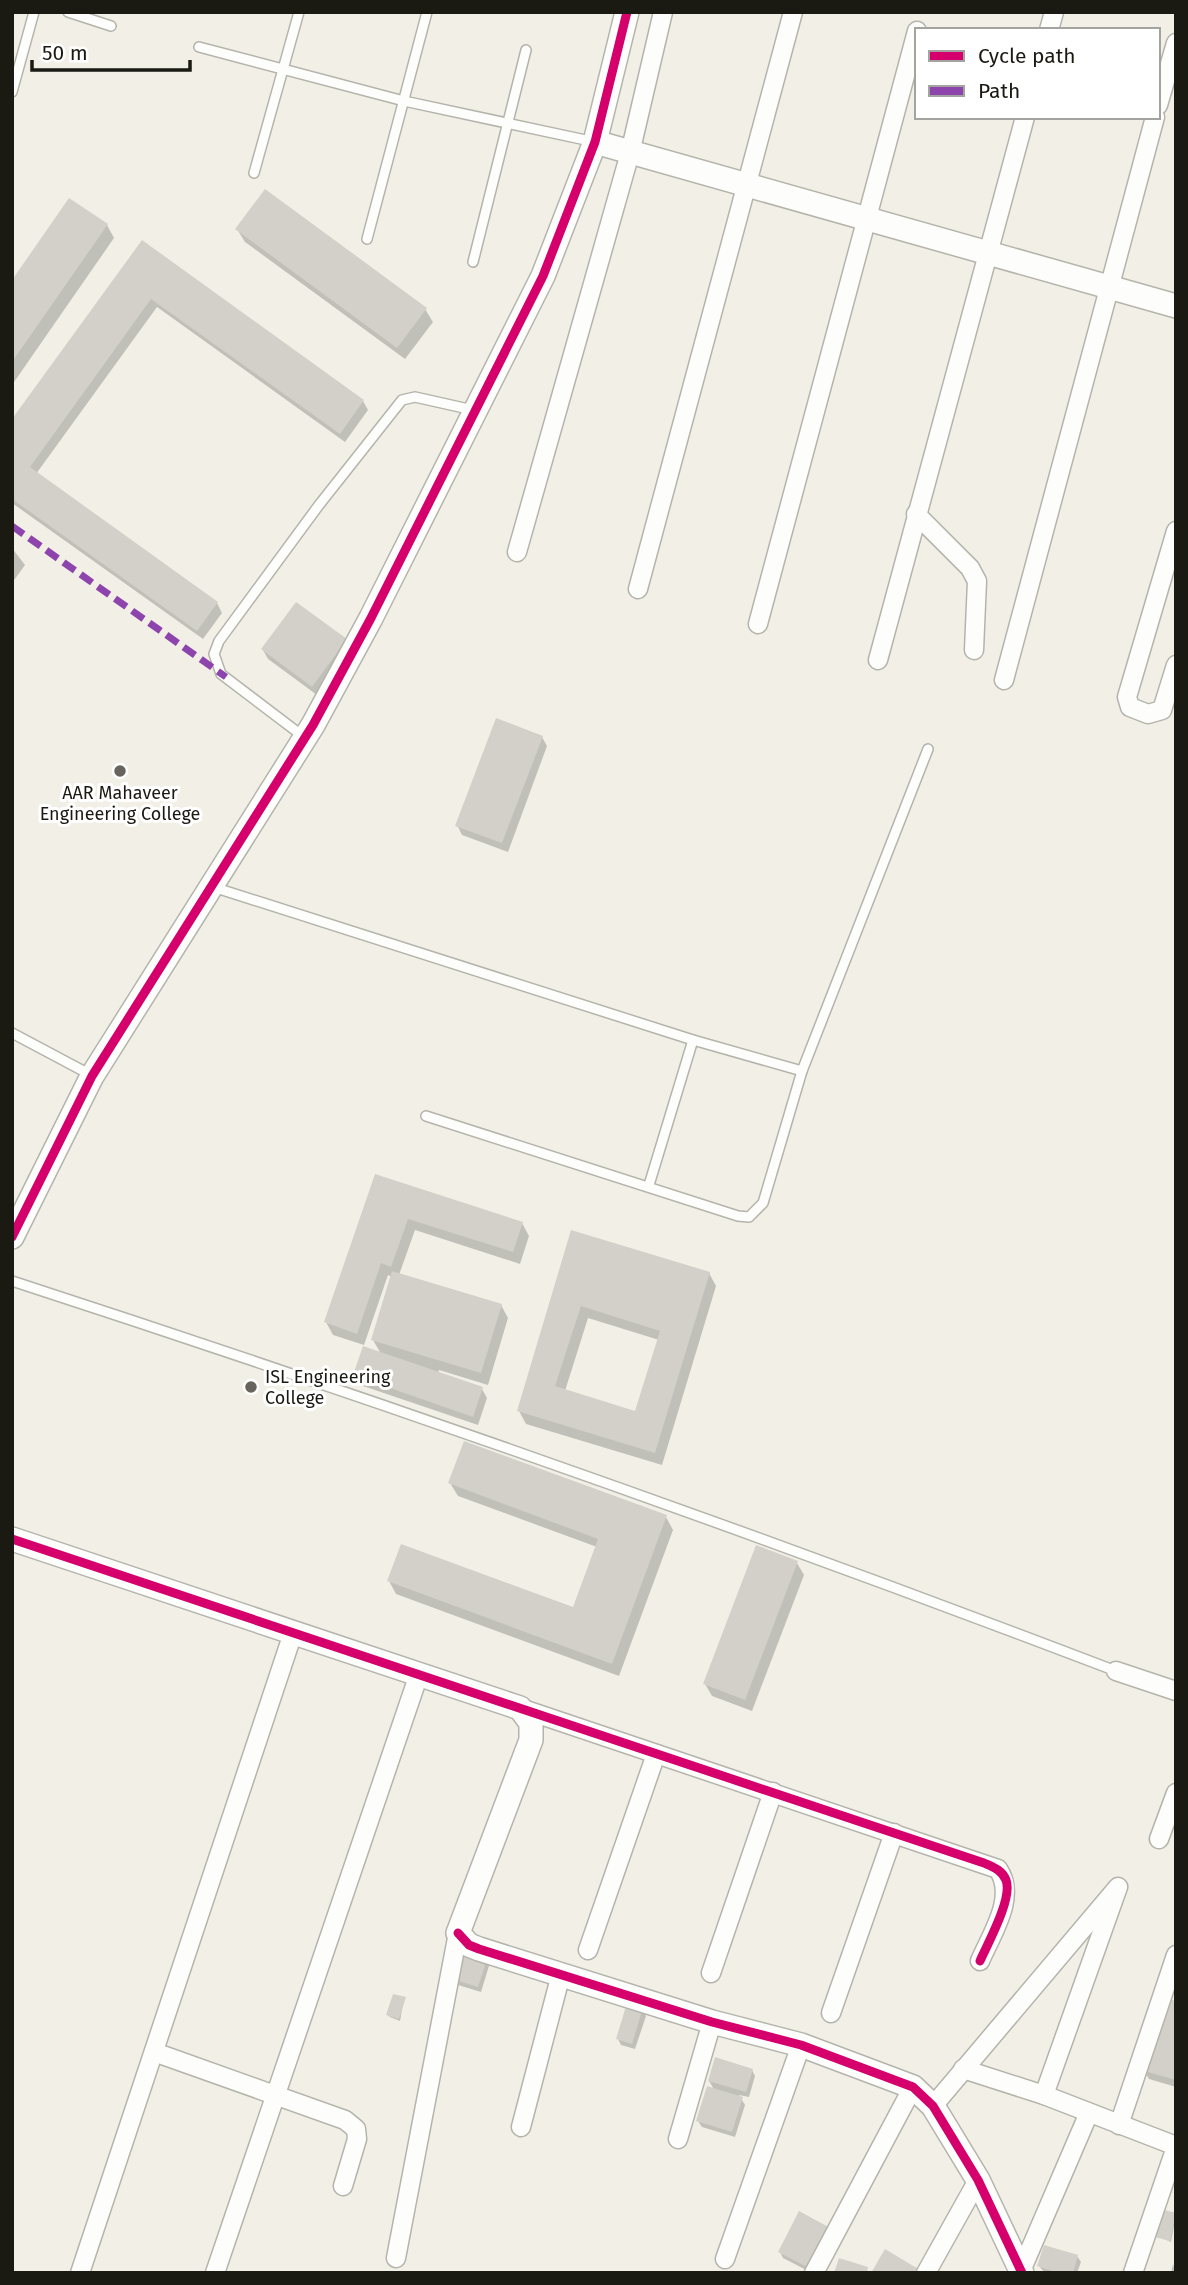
<svg xmlns="http://www.w3.org/2000/svg" width="1188" height="2285" font-family="'Fira Sans',sans-serif">
<style>
.shadow{fill:#0003;fill-rule:evenodd}
.building{fill:#d2d0c8;fill-rule:evenodd}
.lines{fill:none;stroke-linecap:round;stroke-linejoin:round}
.lane-casing{stroke:#b5b4ac;stroke-width:12}
.street-casing{stroke:#b5b4ac;stroke-width:21}
.secondary-casing{stroke:#b5b4ac;stroke-width:26}
.lane{stroke:#fdfdfb;stroke-width:9}
.street{stroke:#fdfdfb;stroke-width:18}
.secondary{stroke:#fdfdfb;stroke-width:23}
.quiet{stroke:#8e44ad;stroke-width:7;stroke-dasharray:14 7;stroke-linecap:butt}
.cycleway-casing{stroke:#fff;stroke-width:13}
.cycleway{stroke:#d6006c;stroke-width:9}
.poi-dot{fill:#66645c;stroke:#fff;stroke-width:2.5}
.labels{text-anchor:middle;dominant-baseline:central;stroke-width:6;stroke-linejoin:round;paint-order:stroke}
.poi-label{font-size:18px;fill:#1a1912;stroke:#fff}
</style>
<rect width="100%" height="100%" fill="#f2f0e6"/>
<g class="shadow">
<polygon points="69,200 107,225 114,238 12,385 12,284"/>
<polygon points="237,229 425,309 433,322 405,359 245,242"/>
<polygon points="142,243 363,401 368,410 345,442 157,307 36,474 217,603 222,613 203,639 12,503 12,422"/>
<polygon points="12,548 25,565 12,583"/>
<polygon points="346,641 351,650 317,695 268,659 263,650"/>
<polygon points="542,737 547,746 508,852 462,835 457,825"/>
<polygon points="376,1176 522,1223 529,1236 520,1264 415,1230 399,1275 501,1305 508,1318 488,1385 439,1370 438,1373 482,1389 487,1398 478,1425 360,1385 355,1375 381,1354 373,1340 392,1277 388,1275 364,1345 333,1335 326,1322"/>
<path d="M573,1232l136,41 7,13 -54,179 -136,-41 -7,-13zM588,1318l71,22 -23,74 -71,-23z"/>
<polygon points="450,1483 666,1517 673,1530 619,1676 396,1594 389,1581 574,1610 597,1547 458,1496"/>
<polygon points="797,1563 804,1575 752,1711 712,1696 705,1684"/>
<polygon points="486,1960 489,1966 481,1992 458,1985 454,1979"/>
<polygon points="404,1999 400,2021 390,2017 388,2015"/>
<polygon points="1176,2003 1176,2087 1149,2079 1143,2069"/>
<polygon points="642,2010 646,2016 635,2049 621,2045 618,2039"/>
<polygon points="752,2070 755,2076 749,2097 739,2095 745,2105 735,2137 702,2127 698,2121 715,2091 709,2081"/>
<polygon points="1165,2212 1176,2215 1171,2242 1157,2236"/>
<polygon points="833,2231 812,2273 783,2258 780,2252"/>
<polygon points="1077,2256 1081,2262 1077,2273 1045,2273 1039,2266"/>
<polygon points="1173,2264 1176,2273 1171,2273"/>
</g>
<g class="building">
<polygon points="265,189 427,308 397,348 235,229"/>
<polygon points="69,198 108,224 12,362 12,280"/>
<polygon points="142,240 364,400 340,434 151,299 30,467 218,602 197,631 12,499 12,419"/>
<polygon points="296,602 347,639 312,687 261,649"/>
<polygon points="496,718 543,736 502,843 455,826"/>
<polygon points="375,1174 523,1222 513,1252 408,1219 391,1267 381,1263 357,1334 324,1322"/>
<path d="M571,1230l139,42 -55,181 -138,-42zM581,1306l79,25 -25,80 -80,-25z"/>
<polygon points="392,1271 502,1304 481,1373 371,1340"/>
<polygon points="363,1346 483,1387 473,1417 353,1375"/>
<polygon points="464,1441 667,1515 612,1664 387,1581 401,1544 573,1607 598,1539 448,1483"/>
<polygon points="756,1545 798,1561 745,1700 703,1684"/>
<polygon points="461,1951 487,1959 478,1987 452,1979"/>
<polygon points="393,1994 406,1997 399,2019 386,2015"/>
<polygon points="1163,1997 1176,2001 1176,2080 1141,2070"/>
<polygon points="627,2003 643,2008 632,2044 616,2039"/>
<polygon points="715,2057 753,2069 746,2092 708,2081"/>
<polygon points="707,2086 743,2097 732,2132 696,2121"/>
<polygon points="1164,2210 1176,2213 1170,2241 1155,2237"/>
<polygon points="799,2211 834,2230 813,2270 778,2252"/>
<polygon points="1044,2245 1078,2255 1073,2273 1058,2273 1037,2266"/>
<polygon points="885,2249 920,2270 918,2273 871,2273"/>
<polygon points="839,2258 868,2267 867,2273 834,2273"/>
</g>
<g class="lines">
<defs>
<g id="lane">
<polyline points="68,12 111,26"/>
<polyline points="199,47 404,101 595,142"/>
<polyline points="12,92 34,12"/>
<polyline points="254,173 299,12"/>
<polyline points="367,239 427,12"/>
<polyline points="473,262 526,50"/>
<polyline points="304,737 221,674 214,654 219,641 319,505 402,400 415,397 473,410"/>
<polyline points="213,887 693,1040 802,1071 763,1203 749,1217 738,1216 426,1116"/>
<polyline points="12,1033 91,1075"/>
<polyline points="802,1071 928,749"/>
<polyline points="649,1185 693,1040"/>
<path d="M12,1281c372,121 740,251 1104,390"/>
</g>
<g id="street">
<polyline points="1049,30 1054,12"/>
<polyline points="1158,105 1176,43"/>
<polyline points="916,514 970,568 977,581 974,650"/>
<polyline points="1176,531 1127,697 1130,707 1148,714 1162,710 1176,665"/>
<polyline points="517,552 630,153 663,12"/>
<polyline points="638,589 793,12"/>
<polyline points="758,624 917,31"/>
<polyline points="878,660 1025,117"/>
<polyline points="1004,680 1155,117"/>
<polyline points="1116,1671 1176,1691"/>
<path d="M520,1708l478,161c19,28 -6,64 -18,92"/>
<polyline points="1159,1839 1176,1793"/>
<polyline points="588,1950 656,1754"/>
<polyline points="711,1973 773,1792"/>
<polyline points="831,2013 894,1833"/>
<polyline points="154,2052 345,2120 356,2129 357,2139 343,2186"/>
<polyline points="963,2069 1044,2095"/>
<polyline points="933,2106 1118,1887 1044,2095 1176,2146"/>
<polyline points="1119,2125 1176,1955"/>
<polyline points="521,2127 561,1974"/>
<polyline points="678,2139 712,2022"/>
<polyline points="396,2258 458,1933"/>
<polyline points="725,2259 801,2045"/>
<polyline points="1021,2271 1088,2115"/>
<polyline points="80,2273 293,1633"/>
<polyline points="215,2273 419,1674"/>
<polyline points="814,2273 913,2087"/>
<polyline points="926,2273 978,2180"/>
<polyline points="1133,2273 1176,2147"/>
</g>
<g id="secondary">
<polyline points="595,142 1176,306"/>
<polyline points="12,1237 92,1076 313,725 371,618 543,276 595,142 627,12"/>
<polyline points="12,1539 520,1708 531,1723 531,1740 458,1933 469,1945 479,1949 712,2022 801,2045 913,2087 933,2106 978,2180 1022,2273"/>
</g>
</defs>
<use href="#lane" class="lane-casing"/>
<use href="#street" class="street-casing"/>
<use href="#secondary" class="secondary-casing"/>
<use href="#lane" class="lane"/>
<use href="#street" class="street"/>
<use href="#secondary" class="secondary"/>
<polyline class="quiet" points="12,526 226,677"/>
<defs>
<g id="cycleway">
<polyline points="12,1237 92,1076 313,725 371,618 543,276 595,142 627,12"/>
<path d="M12,1539l972,324c9,4 18,7 22,17 7,18 -18,63 -26,81"/>
<polyline points="458,1933 469,1945 479,1949 712,2022 801,2045 913,2087 933,2106 978,2180 1022,2273"/>
</g>
</defs>
<use href="#cycleway" class="cycleway-casing"/>
<use href="#cycleway" class="cycleway"/>
</g>
<g class="poi-dot">
<circle cx="120" cy="771" r="7"/>
<circle cx="251" cy="1387" r="7"/>
</g>
<g class="labels">
<g class="poi-label">
<text x="120" y="793">AAR Mahaveer<tspan x="120" dy="21">Engineering College</tspan></text>
<text x="265" y="1377" text-anchor="start">ISL Engineering<tspan x="265" dy="21">College</tspan></text>
</g>
</g>
<rect width="1188" height="2285" fill="none" stroke="#1a1912" stroke-width="28"/>
<rect x="915" y="28" width="245" height="91" fill="#ffffff" stroke="#a3a3a0" stroke-width="2"/>
<rect x="929" y="51" width="35" height="10" fill="#d6006c" stroke="#a3a3a0" stroke-width="2"/>
<text x="978" y="63" font-size="21" fill="#1a1912">Cycle path</text>
<rect x="929" y="86" width="35" height="10" fill="#8e44ad" stroke="#a3a3a0" stroke-width="2"/>
<text x="978" y="98" font-size="21" fill="#1a1912">Path</text>
<path d="M32 60v10h158v-10" fill="none" stroke="#1a1912" stroke-width="3.5"/>
<text x="42" y="60" font-size="21" fill="#1a1912" stroke="#ffffff" stroke-width="5" paint-order="stroke">50 m</text>
</svg>
